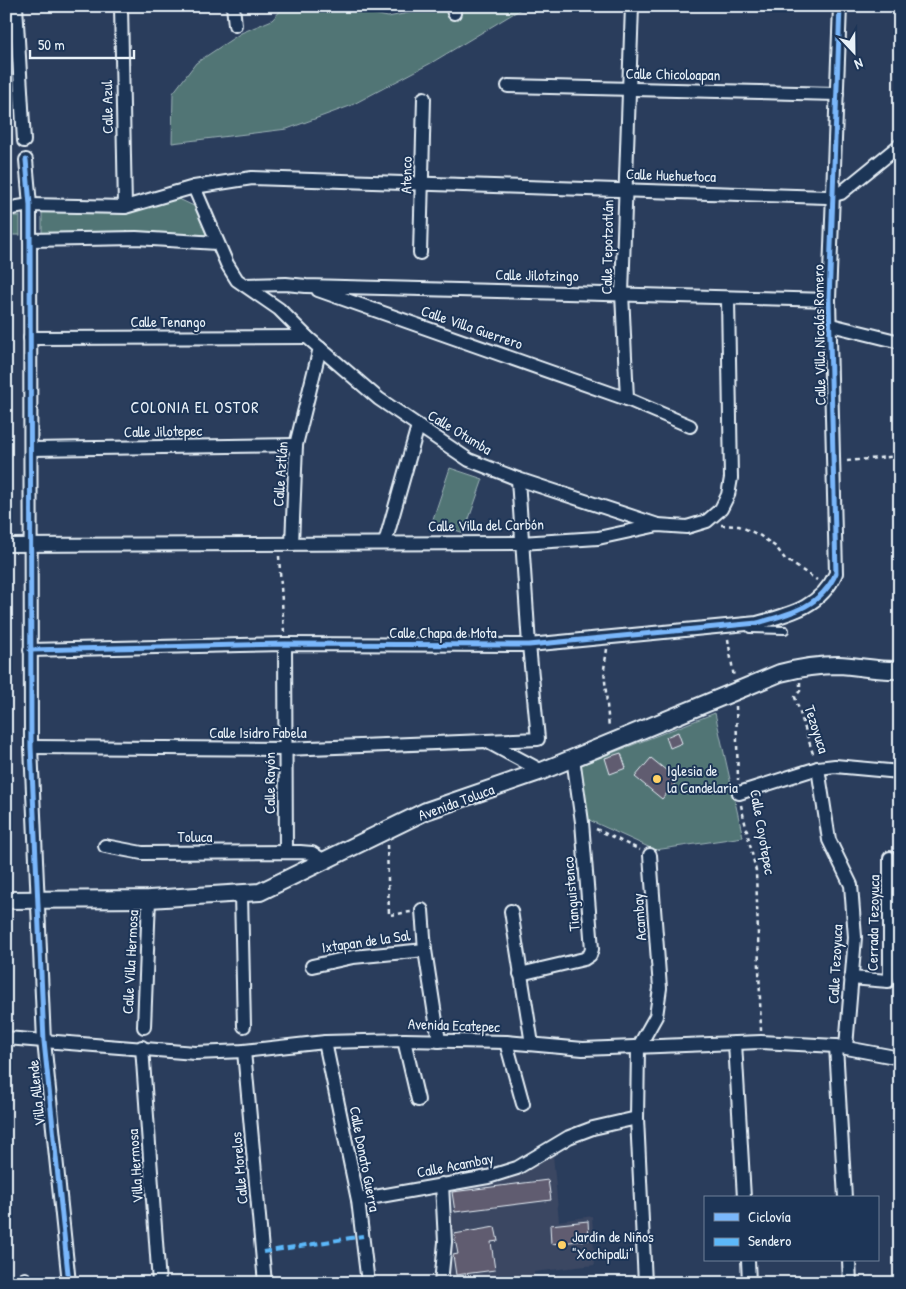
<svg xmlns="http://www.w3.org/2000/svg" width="906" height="1289" font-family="'Patrick Hand',sans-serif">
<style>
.built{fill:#3a4662}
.green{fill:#517475;stroke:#9cb2b6}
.building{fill:#605b6f;stroke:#e8f1f8}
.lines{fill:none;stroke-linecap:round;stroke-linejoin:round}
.service-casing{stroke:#e8f1f8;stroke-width:10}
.minor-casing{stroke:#e8f1f8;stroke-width:16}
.tertiary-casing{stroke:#e8f1f8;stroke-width:20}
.path{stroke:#e8f1f8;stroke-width:2.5;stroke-dasharray:4 4;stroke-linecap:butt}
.service{stroke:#1d3557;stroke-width:6}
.minor{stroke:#1d3557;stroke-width:12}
.tertiary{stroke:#1d3557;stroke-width:16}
.quiet{stroke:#5cb8fa;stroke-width:4;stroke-dasharray:8 4;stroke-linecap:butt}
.cycleway-casing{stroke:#1d3557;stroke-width:8}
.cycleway{stroke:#7ab7fb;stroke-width:5}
.poi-dot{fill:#ffd166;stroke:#1d3557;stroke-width:2}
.labels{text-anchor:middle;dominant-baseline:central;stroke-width:4;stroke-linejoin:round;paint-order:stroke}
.street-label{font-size:15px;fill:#e8f1f8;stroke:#1d3557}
.poi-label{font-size:15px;fill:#e8f1f8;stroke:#1d3557;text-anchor:start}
.neighbourhood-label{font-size:16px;letter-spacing:1px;fill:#e8f1f8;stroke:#1d3557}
</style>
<rect width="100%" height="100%" fill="#2a3d5c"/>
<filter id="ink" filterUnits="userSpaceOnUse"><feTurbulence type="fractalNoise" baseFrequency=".02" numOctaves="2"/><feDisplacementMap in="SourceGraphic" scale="10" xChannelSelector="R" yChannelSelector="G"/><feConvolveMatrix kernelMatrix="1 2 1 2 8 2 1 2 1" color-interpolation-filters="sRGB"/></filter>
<g filter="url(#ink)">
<polygon class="built" points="553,1154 559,1221 592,1216 595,1265 534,1272 534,1283 514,1283 513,1276 449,1283 447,1191 499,1183"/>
<g class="green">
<polygon points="285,6 350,6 351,9 388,17 443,6 526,6 431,63 350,106 287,129 172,143 173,93 196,63 241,33 272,20"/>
<polygon points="179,199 196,207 208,238 42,234 42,211 123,213"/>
<rect x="6" y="216" width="14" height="19"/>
<polygon points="450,468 483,479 464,533 432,522"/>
<polygon points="715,713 743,837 655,850 587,819 576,767"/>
</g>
<g class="building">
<polygon points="678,732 682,743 670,748 666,737"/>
<polygon points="621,753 626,768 610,774 605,758"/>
<polygon points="651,758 678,780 662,799 635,777"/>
<polygon points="548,1180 551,1200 455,1212 452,1192"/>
<polygon points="588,1221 589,1240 551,1244 550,1225"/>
<polygon points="495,1227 498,1241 491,1242 495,1270 456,1275 453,1255 458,1254 454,1234"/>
</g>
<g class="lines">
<defs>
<polyline id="service" points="750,629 785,630"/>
<g id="minor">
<polyline points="16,6 24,141"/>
<polyline points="121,6 125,207"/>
<polyline points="233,6 235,25"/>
<polyline points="452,6 454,13"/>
<polyline points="508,86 837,94"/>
<polyline points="26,160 30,205 31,747 44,1041 69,1283"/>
<polyline points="194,187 227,264 237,280 279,309 307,337 379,399 469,460 518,479 658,525"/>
<polyline points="6,209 30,205 125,207 194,187 252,178 827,197 841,193 900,145"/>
<polyline points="30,240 136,238 217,243"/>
<polyline points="420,253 424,98"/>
<polyline points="245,285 286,284 306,286 829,300"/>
<polyline points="318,290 627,399 690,426"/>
<polyline points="831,325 900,342"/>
<polyline points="30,338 307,337"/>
<polyline points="627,399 622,293 632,6"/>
<polyline points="31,449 296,445"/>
<polyline points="385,543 418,426"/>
<polyline points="292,544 296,445 320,348"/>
<polyline points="6,545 521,543 598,538 658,525 687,527 707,521 721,509 728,495 731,478 728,299"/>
<polyline points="285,644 286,852"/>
<path d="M30,650l255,-6 244,1 228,-22c33,-9 64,-16 79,-50l-7,-273 11,-294"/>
<polyline points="486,741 542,771"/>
<polyline points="31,747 285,749 538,739 529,645 518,479"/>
<polyline points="818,768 829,840 851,885 855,937 846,1047"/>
<polyline points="739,793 818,768 835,766 900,772"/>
<polyline points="105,846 142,853 300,852 312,853 324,861"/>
<polyline points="241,894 244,1026"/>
<polyline points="422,910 425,950 439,1041"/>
<polyline points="511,911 532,1044"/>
<polyline points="312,966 353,957 425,950"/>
<polyline points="520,974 584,959 590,955 592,949 582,822 573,758"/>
<polyline points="851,978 888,981 890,976 890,858"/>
<polyline points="144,1027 149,899"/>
<polyline points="6,1038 195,1053 244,1051 325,1042 404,1040 506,1042 583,1049 761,1042 836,1046 900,1058"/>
<polyline points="404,1040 418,1100"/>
<polyline points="325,1042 358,1200 368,1283"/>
<polyline points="506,1042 523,1104"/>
<polyline points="735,1043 744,1198"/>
<polyline points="836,1046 845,1198"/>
<polyline points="142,1047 159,1283"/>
<polyline points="244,1051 265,1283"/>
<polyline points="358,1200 488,1177 517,1168 569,1137 593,1128 637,1118"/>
<polyline points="748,1260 749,1283"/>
<polyline points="849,1260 850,1283"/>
<polyline points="25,1279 26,1283"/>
<polyline points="441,1283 445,1242 442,1184"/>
<polyline points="645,1283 637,1118 638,1048 656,1016 660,988 650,855"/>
</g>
<path id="tertiary" d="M6,900l143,-1 111,-7 166,-81 116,-40 238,-98c19,-5 38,-8 58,-8 21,1 41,6 62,5"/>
</defs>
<use href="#service" class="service-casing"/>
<use href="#minor" class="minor-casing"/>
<use href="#tertiary" class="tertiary-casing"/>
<g class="path">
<polyline points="847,461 900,456"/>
<polyline points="721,525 739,526 759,535 776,547 785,559 817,580"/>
<polyline points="279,556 284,632"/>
<polyline points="728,639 734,678"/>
<polyline points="607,649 604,669 609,728"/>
<polyline points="800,682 800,691 795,697 814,757"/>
<polyline points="736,706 738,780"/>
<polyline points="741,805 756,871 761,1031"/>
<polyline points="596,829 640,850"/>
<polyline points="387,845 389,915 411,912"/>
</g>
<use href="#service" class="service"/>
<use href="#minor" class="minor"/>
<use href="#tertiary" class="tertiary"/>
<polyline class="quiet" points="263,1252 363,1236"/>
<defs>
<g id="cycleway">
<polyline points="26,160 30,205 31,747 44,1041 69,1283"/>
<path d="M30,650l255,-6 244,1 228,-22c33,-9 64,-16 79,-50l-7,-273 11,-294"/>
</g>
</defs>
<use href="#cycleway" class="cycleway-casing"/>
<use href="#cycleway" class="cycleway"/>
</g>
</g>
<g class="poi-dot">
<circle cx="657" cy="779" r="5"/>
<circle cx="562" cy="1245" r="5"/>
</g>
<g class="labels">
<g class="street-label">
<text transform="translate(673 74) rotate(1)">Calle Chicoloapan</text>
<text transform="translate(107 107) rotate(-91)">Calle Azul</text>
<text transform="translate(406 175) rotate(-89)">Atenco</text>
<text transform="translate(671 175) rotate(2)">Calle Huehuetoca</text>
<text transform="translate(607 247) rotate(-89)">Calle Tepotzotlán</text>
<text transform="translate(537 275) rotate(1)">Calle Jilotzingo</text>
<text x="168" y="321">Calle Tenango</text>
<text transform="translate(472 327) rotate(19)">Calle Villa Guerrero</text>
<text transform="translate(819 335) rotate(-91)">Calle Villa Nicolás Romero</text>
<text transform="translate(163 431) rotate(-1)">Calle Jilotepec</text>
<text transform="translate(460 432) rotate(31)">Calle Otumba</text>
<text transform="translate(280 474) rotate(-86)">Calle Aztlán</text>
<text transform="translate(486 525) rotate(-1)">Calle Villa del Carbón</text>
<text x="443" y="632">Calle Chapa de Mota</text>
<text transform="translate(817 729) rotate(72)">Tezoyuca</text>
<text x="258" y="732">Calle Isidro Fabela</text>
<text transform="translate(269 783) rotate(-90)">Calle Rayón</text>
<text transform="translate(456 802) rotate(-20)">Avenida Toluca</text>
<text transform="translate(763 832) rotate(80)">Calle Coyotepec</text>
<text x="195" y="836">Toluca</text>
<text transform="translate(571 894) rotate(-95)">Tianguistenco</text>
<text transform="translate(639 917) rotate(-94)">Acambay</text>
<text transform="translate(873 923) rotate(-89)">Cerrada Tezoyuca</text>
<text transform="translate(366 941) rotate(-8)">Ixtapan de la Sal</text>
<text transform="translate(130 962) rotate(-87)">Calle Villa Hermosa</text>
<text transform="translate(835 964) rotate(-87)">Calle Tezoyuca</text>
<text transform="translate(454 1025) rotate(2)">Avenida Ecatepec</text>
<text transform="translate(36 1093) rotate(-96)">Villa Allende</text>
<text transform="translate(365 1159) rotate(79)">Calle Donato Guerra</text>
<text transform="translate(455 1165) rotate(-11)">Calle Acambay</text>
<text transform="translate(135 1166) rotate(-94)">Villa Hermosa</text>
<text transform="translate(239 1168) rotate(-95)">Calle Morelos</text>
</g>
<g class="poi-label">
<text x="667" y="770">Iglesia de<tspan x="667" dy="17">la Candelaria</tspan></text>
<text x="572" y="1236">Jardín de Niños<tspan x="572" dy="17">"Xochipalli"</tspan></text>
</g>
<g class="neighbourhood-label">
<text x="195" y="407">COLONIA EL OSTOR</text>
</g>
</g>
<rect width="906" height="1289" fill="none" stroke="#1d3557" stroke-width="25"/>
<rect x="12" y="12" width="881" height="1264" fill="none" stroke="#e8f1f8" stroke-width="2" filter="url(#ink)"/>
<rect x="704" y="1196" width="175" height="65" fill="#1d3557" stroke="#6e8097"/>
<rect x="714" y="1213" width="25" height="8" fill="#7ab7fb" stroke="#6e8097"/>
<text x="748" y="1222" font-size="15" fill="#e8f1f8">Ciclovía</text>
<rect x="714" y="1238" width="25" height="8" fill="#5cb8fa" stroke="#6e8097"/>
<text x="748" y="1246" font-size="15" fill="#e8f1f8">Sendero</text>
<g transform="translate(854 52) rotate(158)" stroke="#1d3557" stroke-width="4" paint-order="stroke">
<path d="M0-4L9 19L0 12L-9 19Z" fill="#e8f1f8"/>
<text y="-8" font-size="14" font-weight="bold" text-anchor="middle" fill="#e8f1f8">N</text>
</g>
<path d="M30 50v8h104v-8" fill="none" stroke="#e8f1f8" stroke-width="2.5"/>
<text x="38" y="50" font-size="15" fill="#e8f1f8" stroke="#1d3557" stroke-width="4" paint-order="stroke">50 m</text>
</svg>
